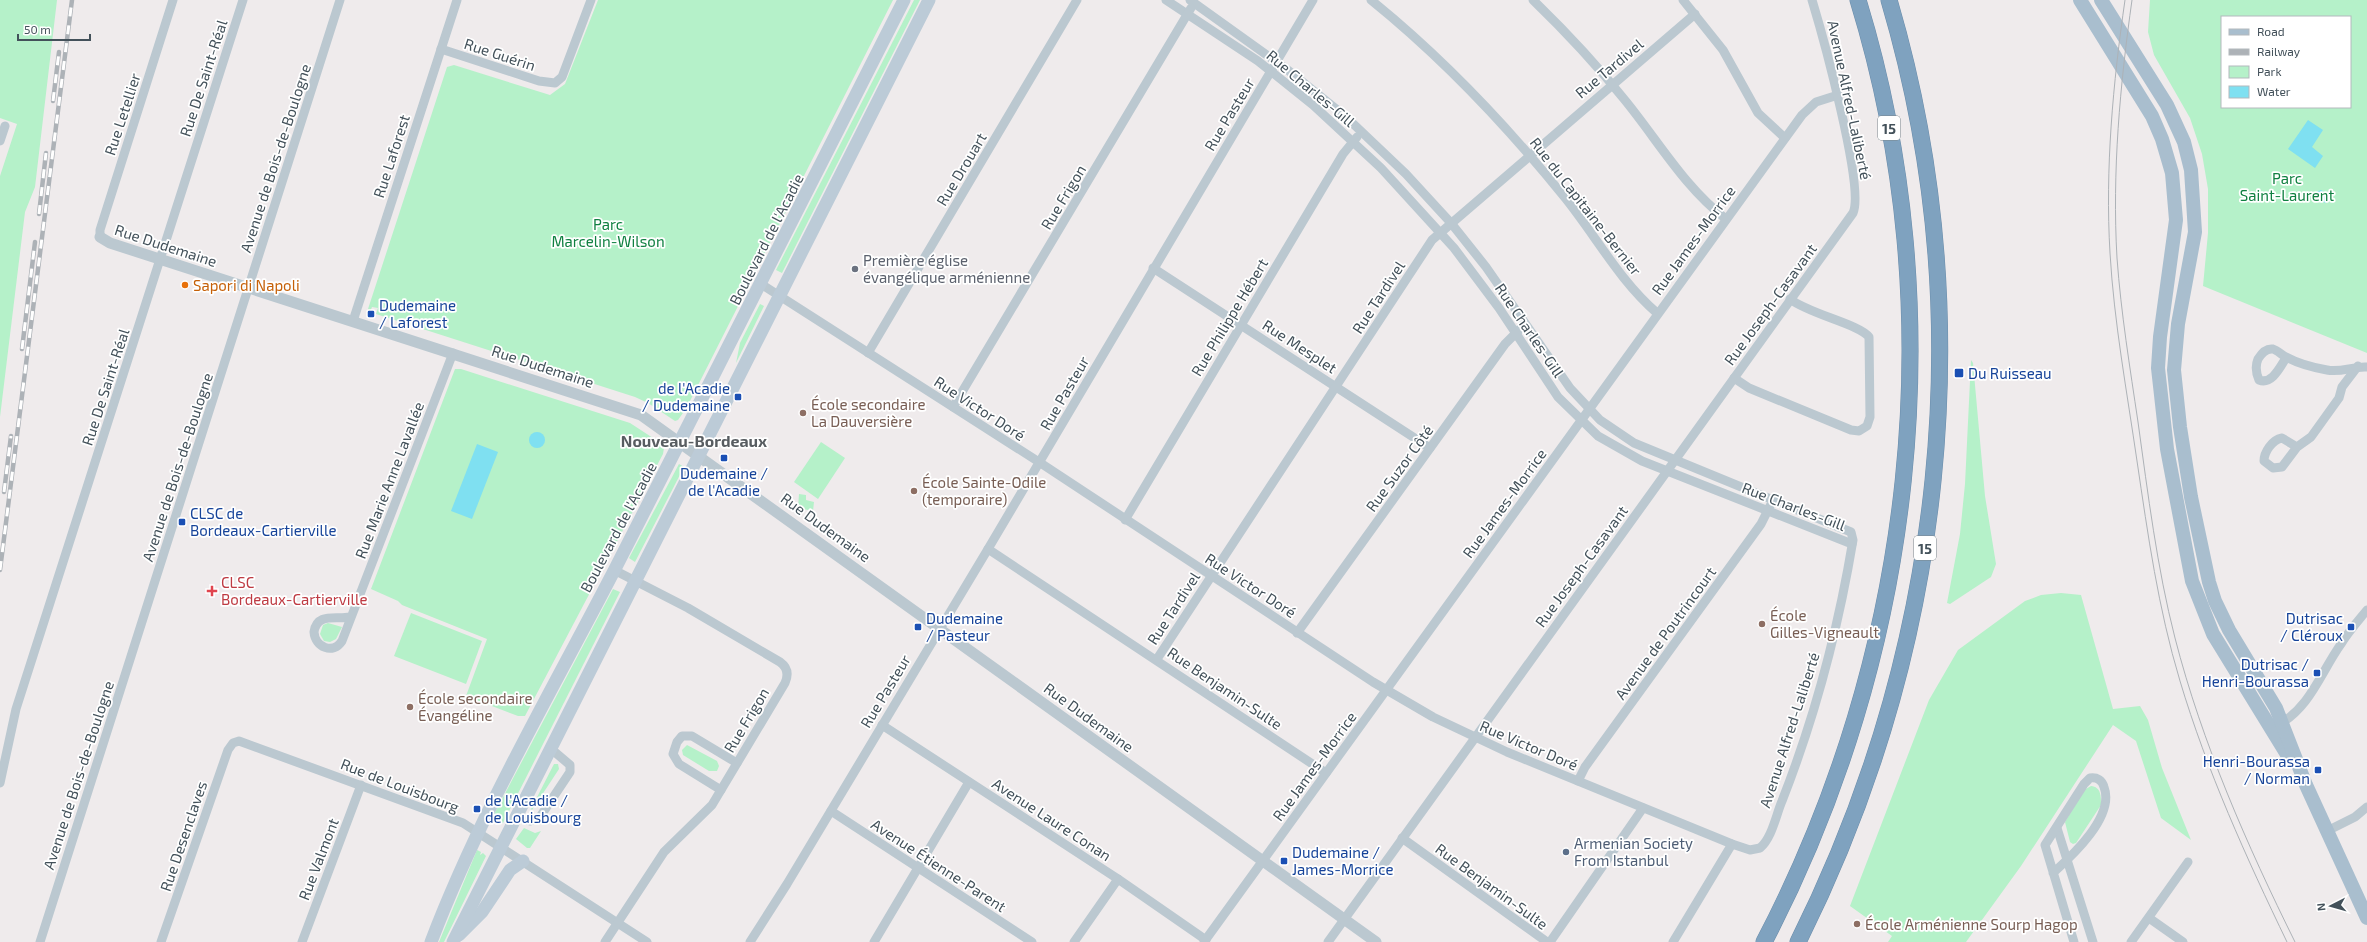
<svg xmlns="http://www.w3.org/2000/svg" width="2367" height="942" font-family="'Exo 2',sans-serif">
<style>
.green{fill:#b5f1c9;fill-rule:evenodd}
.water{fill:#7fe0f1}
.lines{fill:none;stroke-linecap:round;stroke-linejoin:round}
.motorway-casing{stroke:#6b8dab;stroke-width:17}
.minor{stroke:#bbc8d0;stroke-width:9}
.tertiary{stroke:#bbc8d0;stroke-width:11}
.secondary{stroke:#bccbd7;stroke-width:13}
.primary{stroke:#a9bece;stroke-width:14}
.motorway{stroke:#7fa2bf;stroke-width:16}
.tram{stroke:#adb2b7;stroke-width:1}
.rail-casing{stroke:#adb2b7;stroke-width:4.5}
.rail{stroke:#fff;stroke-width:3;stroke-dasharray:9;stroke-linecap:butt}
.worship-dot{fill:#6b7280;stroke:#fff;stroke-width:1.5}
.food-dot{fill:#e8710a;stroke:#fff;stroke-width:1.5}
.transit-dot{fill:#1a4fb4;stroke:#fff;stroke-width:1.5}
.education-dot{fill:#8d6e63;stroke:#fff;stroke-width:1.5}
.health-dot{fill:#e0444e;stroke:#fff;stroke-width:1.5}
.service-dot{fill:#5c6f8a;stroke:#fff;stroke-width:1.5}
.labels{text-anchor:middle;dominant-baseline:central;stroke-width:3.5;stroke-linejoin:round;paint-order:stroke}
.shield{fill:#fff;stroke:#7b858c;stroke-width:1}
.shield-label{font-size:14px;font-weight:bold;fill:#43515a}
.street-label{font-size:15px;fill:#43515a;stroke:#fff}
.park-label{font-size:15px;fill:#108041;stroke:#fff}
.worship-label{font-size:15px;fill:#5b616d;stroke:#fff;text-anchor:start}
.food-label{font-size:15px;fill:#c56008;stroke:#fff;text-anchor:start}
.transit-label{font-size:15px;fill:#164399;stroke:#fff;text-anchor:start}
.education-label{font-size:15px;fill:#785e54;stroke:#fff;text-anchor:start}
.health-label{font-size:15px;fill:#be3a42;stroke:#fff;text-anchor:start}
.service-label{font-size:15px;fill:#4e5e75;stroke:#fff;text-anchor:start}
.neighbourhood-label{font-size:16px;font-weight:bold;fill:#585d61;stroke:#fff}
</style>
<rect width="100%" height="100%" fill="#efebec"/>
<g class="green">
<polygon points="0,0 57,0 35,187 25,212 0,417 0,176 17,124 0,118"/>
<polygon points="598,0 893,0 689,403 685,404 683,409 685,410 678,420 675,421 648,403 635,397 376,314 378,308 372,307 370,312 368,309 447,67 454,65 550,95 565,84"/>
<polygon points="914,0 920,0 782,273 776,270"/>
<path d="M2150,0h217v353l-164,-67 5,-53v-44l-6,-35 -12,-36 -36,-63 -6,-23zM2222,17h128v90h-128z"/>
<polygon points="760,304 764,306 736,363 740,343"/>
<polygon points="1971,360 1973,363 1985,496 1996,564 1991,577 1950,604 1947,603 1960,534 1965,484"/>
<polygon points="455,369 461,369 630,423 653,438 651,440 655,443 657,441 664,448 663,454 525,716 518,716 466,696 487,639 402,605 398,601 371,589"/>
<polygon points="821,442 845,458 818,499 794,482"/>
<polygon points="679,464 684,467 635,562 629,558"/>
<polygon points="799,494 806,495 806,500 814,502 813,511 798,508"/>
<polygon points="613,589 620,592 503,823 492,818"/>
<polygon points="2061,593 2081,595 2113,709 2140,706 2148,720 2162,768 2191,840 2161,818 2136,741 2113,725 2021,866 1966,942 1888,942 1892,936 1850,906 1929,700 1958,650 2025,601 2041,595"/>
<polygon points="411,613 482,641 466,684 394,656"/>
<polygon points="328,623 342,627 336,639 330,642 324,641 320,634 323,625"/>
<polygon points="687,745 717,761 719,766 717,771 709,771 683,755 682,750"/>
<polygon points="554,764 558,764 559,769 532,810 531,809"/>
<path d="M2091,786c10,1 10,10 10,19l-25,38 -3,1 -3,-2 -5,-20 19,-32z"/>
<polygon points="524,828 535,833 541,831 530,848 527,848 516,839"/>
<polygon points="477,850 481,852 480,855 483,853 486,856 444,942 439,942"/>
</g>
<g class="water">
<polygon points="2308,120 2323,130 2312,147 2323,156 2315,168 2288,149"/>
<polygon points="2321,190 2331,197 2331,200 2325,203 2317,198 2316,192"/>
<circle cx="537" cy="440" r="8"/>
<polygon points="477,444 498,452 472,519 451,511"/>
</g>
<g class="lines">
<defs>
<g id="motorway">
<path d="M1764,942c150,-287 190,-630 94,-942"/>
<path d="M1798,942c146,-292 184,-627 91,-942"/>
</g>
</defs>
<use href="#motorway" class="motorway-casing"/>
<g class="minor">
<polyline points="1166,0 1258,61 1313,105 1381,168 1454,248 1499,308 1558,397 1598,436 1642,461 1852,544"/>
<path d="M1371,0c73,59 137,127 195,199 31,39 54,82 91,114"/>
<path d="M1533,0c32,31 63,64 91,99 33,40 60,88 102,120"/>
<polyline points="1683,0 1723,50 1758,113 1785,138"/>
<polyline points="441,49 539,81 555,83 562,77 591,0"/>
<polyline points="0,141 5,126"/>
<polyline points="100,237 100,230 173,0"/>
<polyline points="1153,268 1430,448"/>
<path d="M761,284l278,178 334,220 60,35 74,35 225,92 18,6 10,-2c12,-10 16,-33 22,-47 33,-84 56,-171 71,-261l-2,-8 -217,-89 -34,-23 -30,-32 -84,-121 -35,-44 -45,-49 -60,-57 -57,-46 -99,-71"/>
<polyline points="353,321 457,0"/>
<polyline points="868,353 1077,0"/>
<path d="M2286,358c-6,9 -14,27 -27,22 -3,-7 -4,-14 -1,-21 3,-5 8,-11 15,-10 4,1 9,6 13,8 11,6 29,11 41,13 14,3 26,-4 40,-3"/>
<path d="M1734,378l15,10 102,42 8,1 8,-5 3,-9 -1,-80c-10,-13 -60,-23 -79,-38"/>
<polyline points="953,407 1191,8"/>
<path d="M2297,447l-15,-9c-10,2 -18,14 -18,23l9,7 9,-1 15,-20 14,-10 28,-39 3,-11 16,-21"/>
<polyline points="1125,520 1343,154 1357,137"/>
<polyline points="988,549 1326,773"/>
<path d="M350,617c-14,3 -33,-5 -36,15 1,15 19,23 28,9l111,-288"/>
<polyline points="1297,633 1505,344 1520,329"/>
<polyline points="1157,659 1432,240 1695,14"/>
<polyline points="882,725 1118,879 1206,940"/>
<path d="M2278,725c32,-17 43,-53 63,-81 7,-12 17,-23 26,-34"/>
<polyline points="1578,781 1585,767 1761,524 1770,506"/>
<polyline points="0,783 16,709 243,0"/>
<polyline points="721,790 679,764 673,754 677,742 682,736 692,736 737,763"/>
<polyline points="831,811 1032,942"/>
<polyline points="515,817 530,821 540,817 570,772 570,765 550,748"/>
<polyline points="2057,828 2093,942"/>
<polyline points="2327,831 2355,817 2367,807"/>
<polyline points="1402,838 1547,942"/>
<path d="M2053,873c20,-18 62,-57 51,-86 -2,-7 -7,-10 -14,-9l-6,6 -39,61 29,97"/>
<polyline points="2149,918 2183,942"/>
<polyline points="40,942 340,0"/>
<polyline points="161,942 228,750 233,743 239,741 463,823 647,942"/>
<polyline points="302,942 361,785"/>
<path d="M605,942l59,-90 48,-47 73,-122c4,-9 2,-16 -5,-21l-92,-54 -74,-38"/>
<polyline points="750,942 787,884 988,549 1313,0"/>
<polyline points="874,942 969,782"/>
<polyline points="1074,942 1118,879"/>
<polyline points="1204,942 1802,115 1816,102 1838,95"/>
<path d="M1328,942l525,-729c12,-25 -31,-180 -41,-213"/>
<polyline points="1550,942 1643,808"/>
<polyline points="1673,942 1732,844"/>
<polyline points="2131,942 2188,862"/>
</g>
<polyline class="tertiary" points="100,237 110,243 641,415 1376,942"/>
<g class="secondary">
<polyline points="459,935 482,912 510,870 523,861"/>
<path d="M431,942c50,-131 121,-251 185,-375 96,-189 193,-378 288,-567"/>
<polyline points="453,942 929,0"/>
</g>
<g class="primary">
<polyline points="2080,0 2152,116 2162,139 2172,173 2176,220 2160,337 2158,368 2167,449 2192,581 2213,634 2288,756"/>
<polyline points="2101,0 2167,105 2184,142 2191,170 2195,232 2178,324 2174,370 2180,427 2191,497 2209,582 2215,601 2229,630 2276,708 2306,785 2367,918"/>
</g>
<use href="#motorway" class="motorway"/>
<g class="tram">
<path d="M2125,0c-12,83 -20,169 -15,253 4,69 17,139 27,208 11,74 21,147 43,220 27,90 66,176 107,261"/>
<path d="M2132,0c-12,85 -20,172 -15,258 4,55 13,110 21,164 10,72 19,146 37,216 27,105 72,207 120,304"/>
</g>
<defs>
<g id="rail">
<polyline points="53,101 59,52"/>
<polyline points="39,214 46,153"/>
<polyline points="22,349 35,242"/>
<polyline points="4,492 11,436"/>
<polyline points="0,570 72,0"/>
</g>
</defs>
<use href="#rail" class="rail-casing"/>
<use href="#rail" class="rail"/>
</g>
<circle class="worship-dot" cx="855" cy="269" r="4"/>
<circle class="food-dot" cx="185" cy="285" r="4"/>
<g class="transit-dot">
<rect x="367" y="310" width="8" height="8" rx="2"/>
<rect x="1954" y="368" width="10" height="10" rx="2"/>
<rect x="734" y="393" width="8" height="8" rx="2"/>
<rect x="720" y="454" width="8" height="8" rx="2"/>
<rect x="178" y="518" width="8" height="8" rx="2"/>
<rect x="914" y="623" width="8" height="8" rx="2"/>
<rect x="2347" y="623" width="8" height="8" rx="2"/>
<rect x="2313" y="669" width="8" height="8" rx="2"/>
<rect x="2314" y="766" width="8" height="8" rx="2"/>
<rect x="473" y="805" width="8" height="8" rx="2"/>
<rect x="1280" y="857" width="8" height="8" rx="2"/>
</g>
<g class="education-dot">
<circle cx="803" cy="413" r="4"/>
<circle cx="914" cy="491" r="4"/>
<circle cx="1762" cy="624" r="4"/>
<circle cx="410" cy="707" r="4"/>
<circle cx="1857" cy="924" r="4"/>
</g>
<path class="health-dot" d="M210 585h4v4h4v4h-4v4h-4v-4h-4v-4h4z"/>
<circle class="service-dot" cx="1566" cy="852" r="4"/>
<g class="labels">
<g class="shield">
<rect x="1878" y="116" width="22" height="24" rx="3"/>
<rect x="1914" y="536" width="22" height="24" rx="3"/>
</g>
<g class="shield-label">
<text x="1889" y="128">15</text>
<text x="1925" y="548">15</text>
</g>
<g class="street-label">
<text transform="translate(500 54) rotate(18)">Rue Guérin</text>
<text transform="translate(1609 68) rotate(-40)">Rue Tardivel</text>
<text transform="translate(203 78) rotate(-72)">Rue De Saint-Réal</text>
<text transform="translate(1311 88) rotate(40)">Rue Charles-Gill</text>
<text transform="translate(1850 100) rotate(78)">Avenue Alfred-Laliberté</text>
<text transform="translate(122 114) rotate(-72)">Rue Letellier</text>
<text transform="translate(1229 114) rotate(-59)">Rue Pasteur</text>
<text transform="translate(391 156) rotate(-72)">Rue Laforest</text>
<text transform="translate(275 158) rotate(-72)">Avenue de Bois-de-Boulogne</text>
<text transform="translate(961 169) rotate(-59)">Rue Drouart</text>
<text transform="translate(1063 197) rotate(-59)">Rue Frigon</text>
<text transform="translate(1586 206) rotate(52)">Rue du Capitaine-Bernier</text>
<text transform="translate(766 239) rotate(-63)">Boulevard de l'Acadie</text>
<text transform="translate(1693 240) rotate(-54)">Rue James-Morrice</text>
<text transform="translate(166 245) rotate(18)">Rue Dudemaine</text>
<text transform="translate(1378 297) rotate(-57)">Rue Tardivel</text>
<text transform="translate(1770 304) rotate(-54)">Rue Joseph-Casavant</text>
<text transform="translate(1229 317) rotate(-59)">Rue Philippe Hébert</text>
<text transform="translate(1530 330) rotate(56)">Rue Charles-Gill</text>
<text transform="translate(1300 346) rotate(33)">Rue Mesplet</text>
<text transform="translate(543 366) rotate(18)">Rue Dudemaine</text>
<text transform="translate(105 387) rotate(-72)">Rue De Saint-Réal</text>
<text transform="translate(1064 393) rotate(-60)">Rue Pasteur</text>
<text transform="translate(980 408) rotate(33)">Rue Victor Doré</text>
<text transform="translate(177 467) rotate(-72)">Avenue de Bois-de-Boulogne</text>
<text transform="translate(1399 468) rotate(-54)">Rue Suzor Côté</text>
<text transform="translate(389 480) rotate(-69)">Rue Marie Anne Lavallée</text>
<text transform="translate(1504 503) rotate(-54)">Rue James-Morrice</text>
<text transform="translate(1794 506) rotate(21)">Rue Charles-Gill</text>
<text transform="translate(618 527) rotate(-62)">Boulevard de l'Acadie</text>
<text transform="translate(826 527) rotate(36)">Rue Dudemaine</text>
<text transform="translate(1581 566) rotate(-54)">Rue Joseph-Casavant</text>
<text transform="translate(1251 585) rotate(33)">Rue Victor Doré</text>
<text transform="translate(1173 608) rotate(-57)">Rue Tardivel</text>
<text transform="translate(1665 633) rotate(-54)">Avenue de Poutrincourt</text>
<text transform="translate(1225 688) rotate(34)">Rue Benjamin-Sulte</text>
<text transform="translate(885 691) rotate(-59)">Rue Pasteur</text>
<text transform="translate(1089 717) rotate(36)">Rue Dudemaine</text>
<text transform="translate(746 720) rotate(-59)">Rue Frigon</text>
<text transform="translate(1789 730) rotate(-72)">Avenue Alfred-Laliberté</text>
<text transform="translate(1529 745) rotate(23)">Rue Victor Doré</text>
<text transform="translate(1314 766) rotate(-54)">Rue James-Morrice</text>
<text transform="translate(78 775) rotate(-72)">Avenue de Bois-de-Boulogne</text>
<text transform="translate(400 785) rotate(21)">Rue de Louisbourg</text>
<text transform="translate(1052 819) rotate(33)">Avenue Laure Conan</text>
<text transform="translate(183 836) rotate(-71)">Rue Desenclaves</text>
<text transform="translate(318 859) rotate(-69)">Rue Valmont</text>
<text transform="translate(939 865) rotate(33)">Avenue Étienne-Parent</text>
<text transform="translate(1492 886) rotate(36)">Rue Benjamin-Sulte</text>
</g>
<g class="park-label">
<text x="2287" y="178">Parc<tspan x="2287" dy="17">Saint-Laurent</tspan></text>
<text x="608" y="224">Parc<tspan x="608" dy="17">Marcelin-Wilson</tspan></text>
</g>
<g class="worship-label">
<text x="863" y="260">Première église<tspan x="863" dy="17">évangélique arménienne</tspan></text>
</g>
<g class="food-label">
<text x="193" y="285">Sapori di Napoli</text>
</g>
<g class="transit-label">
<text x="379" y="305">Dudemaine<tspan x="379" dy="17">/ Laforest</tspan></text>
<text x="1968" y="373">Du Ruisseau</text>
<text x="730" y="388" text-anchor="end">de l'Acadie<tspan x="730" dy="17">/ Dudemaine</tspan></text>
<text x="724" y="473" text-anchor="middle">Dudemaine /<tspan x="724" dy="17">de l'Acadie</tspan></text>
<text x="190" y="513">CLSC de<tspan x="190" dy="17">Bordeaux-Cartierville</tspan></text>
<text x="926" y="618">Dudemaine<tspan x="926" dy="17">/ Pasteur</tspan></text>
<text x="2343" y="618" text-anchor="end">Dutrisac<tspan x="2343" dy="17">/ Cléroux</tspan></text>
<text x="2309" y="664" text-anchor="end">Dutrisac /<tspan x="2309" dy="17">Henri-Bourassa</tspan></text>
<text x="2310" y="761" text-anchor="end">Henri-Bourassa<tspan x="2310" dy="17">/ Norman</tspan></text>
<text x="485" y="800">de l'Acadie /<tspan x="485" dy="17">de Louisbourg</tspan></text>
<text x="1292" y="852">Dudemaine /<tspan x="1292" dy="17">James-Morrice</tspan></text>
</g>
<g class="education-label">
<text x="811" y="404">École secondaire<tspan x="811" dy="17">La Dauversière</tspan></text>
<text x="922" y="482">École Sainte-Odile<tspan x="922" dy="17">(temporaire)</tspan></text>
<text x="1770" y="615">École<tspan x="1770" dy="17">Gilles-Vigneault</tspan></text>
<text x="418" y="698">École secondaire<tspan x="418" dy="17">Évangéline</tspan></text>
<text x="1865" y="924">École Arménienne Sourp Hagop</text>
</g>
<g class="health-label">
<text x="221" y="582">CLSC<tspan x="221" dy="17">Bordeaux-Cartierville</tspan></text>
</g>
<g class="service-label">
<text x="1574" y="843">Armenian Society<tspan x="1574" dy="17">From Istanbul</tspan></text>
</g>
<g class="neighbourhood-label">
<text x="694" y="440">Nouveau-Bordeaux</text>
</g>
</g>
<rect x="2221" y="16" width="130" height="92" fill="#ffffff" stroke="#b4b9bd"/>
<rect x="2229" y="29" width="20" height="6" fill="#a9bece" stroke="#b4b9bd"/>
<text x="2257" y="36" font-size="12" fill="#43515a">Road</text>
<rect x="2229" y="49" width="20" height="6" fill="#adb2b7" stroke="#b4b9bd"/>
<text x="2257" y="56" font-size="12" fill="#43515a">Railway</text>
<rect x="2229" y="66" width="20" height="12" fill="#b5f1c9" stroke="#b4b9bd"/>
<text x="2257" y="76" font-size="12" fill="#43515a">Park</text>
<rect x="2229" y="86" width="20" height="12" fill="#7fe0f1" stroke="#b4b9bd"/>
<text x="2257" y="96" font-size="12" fill="#43515a">Water</text>
<g transform="translate(2331 906) rotate(264)" stroke="#ffffff" stroke-width="3" paint-order="stroke">
<path d="M0-3L7 15L0 10L-7 15Z" fill="#43515a"/>
<text y="-6" font-size="11" font-weight="bold" text-anchor="middle" fill="#43515a">N</text>
</g>
<path d="M18 34v6h72v-6" fill="none" stroke="#43515a" stroke-width="2"/>
<text x="24" y="34" font-size="12" fill="#43515a" stroke="#ffffff" stroke-width="3" paint-order="stroke">50 m</text>
</svg>
